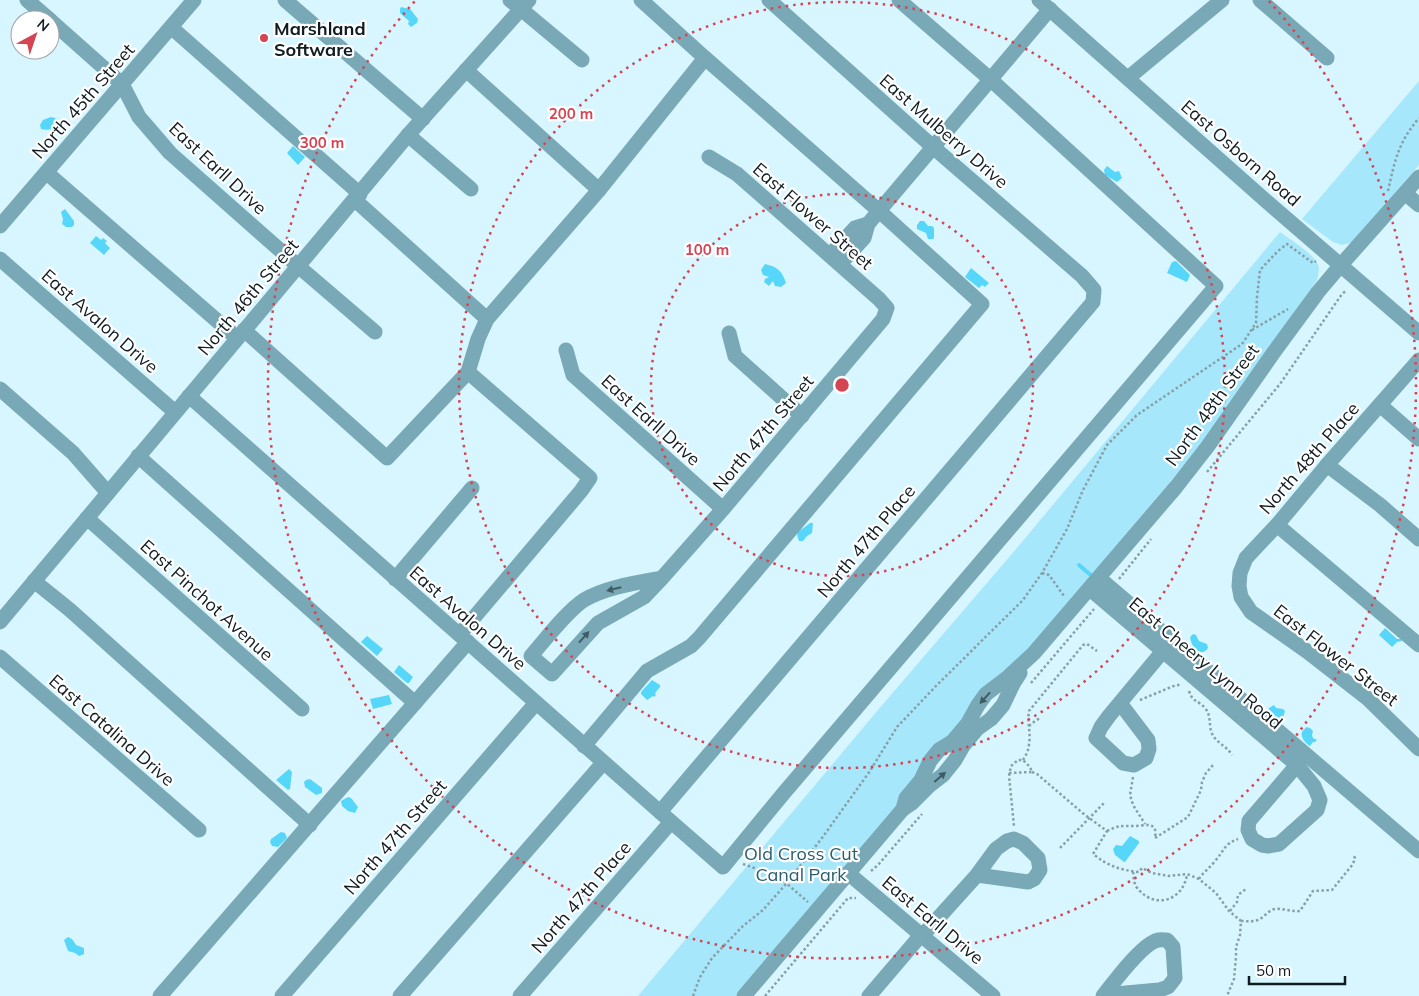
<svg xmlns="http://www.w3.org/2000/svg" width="1419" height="996" font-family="Mulish,sans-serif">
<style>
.green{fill:#a6e7fb}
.water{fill:#56d7f9}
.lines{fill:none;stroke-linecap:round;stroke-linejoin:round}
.stream{stroke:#56d7f9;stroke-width:4}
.path{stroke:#889fa6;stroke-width:2.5;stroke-dasharray:2.5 2.5;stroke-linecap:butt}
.minor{stroke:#79a8b6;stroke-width:15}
.oneway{fill:#3f5b64}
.ring{fill:none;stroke:#d54453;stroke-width:2.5;stroke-dasharray:2.5 5}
.poi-dot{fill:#d54453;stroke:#fff;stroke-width:2}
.labels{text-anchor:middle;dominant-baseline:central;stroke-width:4.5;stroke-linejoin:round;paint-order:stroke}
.poi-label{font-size:18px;font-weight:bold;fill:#0f1c21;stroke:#fff;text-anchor:start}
.street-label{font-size:18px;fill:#0f1c21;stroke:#fff}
.park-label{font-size:18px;fill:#295e6c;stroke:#fff}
.centre{fill:#d54453;stroke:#fff;stroke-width:2.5}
.ring-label{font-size:15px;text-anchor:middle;font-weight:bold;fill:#d54453;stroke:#fff;stroke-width:4.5;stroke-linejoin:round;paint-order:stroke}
</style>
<rect width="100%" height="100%" fill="#d8f6ff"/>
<g class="green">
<polygon points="1419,81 1419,165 1351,243 1342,245 1333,242 1302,219"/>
<path d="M1280,232c10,8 37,23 39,36 0,4 -1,8 -2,12l-115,162 -32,40 -251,296 -178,218h-103l240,-286 144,-168z"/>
</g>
<g class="water">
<polygon points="401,7 410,9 418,19 417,23 411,27 408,24 409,21 400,13 400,9"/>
<path d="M51,117l7,2c3,10 -9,12 -17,10l-1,-4 3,-5z"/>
<polygon points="293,146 305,157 298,165 287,153"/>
<polygon points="1107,166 1115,172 1119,171 1122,178 1117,182 1105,175 1104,170"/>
<polygon points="65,209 74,221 74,225 72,227 66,227 62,224 63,219 61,212"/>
<polygon points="920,221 924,221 928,226 932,226 934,228 934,238 933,239 928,239 926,233 917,229 917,225"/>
<polygon points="96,236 101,240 103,238 107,241 105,243 110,248 104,255 90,243"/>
<polygon points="1176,261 1190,275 1187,282 1167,273 1172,262"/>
<path d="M765,264c13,3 17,7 21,19l-5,4 -6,-1 -2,-5 -4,5 -5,-4 1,-3 4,-2 -6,-2 -2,-5z"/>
<polygon points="971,268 989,283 985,287 982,285 979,288 965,277"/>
<polygon points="810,523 813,523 812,533 807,536 803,541 799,541 797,535 798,532"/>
<polygon points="1385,628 1397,639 1401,639 1402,641 1397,642 1392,647 1379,635"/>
<path d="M1193,634l3,1 3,6 8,3 1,4c-8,11 -17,-2 -18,-11z"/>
<polygon points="367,636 383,649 377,656 361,642"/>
<polygon points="399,665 413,677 409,683 407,683 394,672"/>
<polygon points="652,680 660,685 660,687 655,693 656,695 654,697 653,696 647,700 641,694 641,692"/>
<polygon points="389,695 392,704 373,709 370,699"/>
<polygon points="1274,705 1276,708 1283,709 1285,711 1283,718 1281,720 1277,720 1268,713 1269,708"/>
<path d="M1306,727l4,1 3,3 -1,4 1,3 4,2 -2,2h-2l-3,4c-4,-2 -10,-9 -8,-14 0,-1 4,-4 4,-5z"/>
<polygon points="289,769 292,772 290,789 288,790 276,780"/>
<polygon points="310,779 322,788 322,793 316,795 305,787 304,782 306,780"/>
<polygon points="348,797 351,798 358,807 355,813 348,811 342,806 341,801"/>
<polygon points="281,832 285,833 287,838 278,847 272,846 270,842 271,839"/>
<polygon points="1130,836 1139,841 1139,843 1125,862 1124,862 1115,855 1113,849 1116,845 1122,846"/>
<polygon points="68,937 72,939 76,945 84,948 84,954 79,956 75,953 68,951 64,940"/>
</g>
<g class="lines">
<polyline class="stream" points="1079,565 1093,577"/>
<g class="path">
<path d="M1388,191c7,-31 10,-48 31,-73"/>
<polyline points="1252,330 1288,309"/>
<polyline points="1207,472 1280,384 1342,294 1347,290"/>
<polyline points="1042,573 1049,575 1064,596"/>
<polyline points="1119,579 1151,539"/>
<polyline points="1031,683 1094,609"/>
<path d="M1189,691c4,12 8,8 16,17 6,7 4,15 6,23 4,12 15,14 21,24"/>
<polyline points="1140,700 1176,685 1182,685"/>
<polyline points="1029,726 1035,721 1040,718"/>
<path d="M1023,760c3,-5 6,-10 6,-16 2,-11 -2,-22 0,-33l54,-66 4,-1 10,7"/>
<path d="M1032,772l5,2 48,41 22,16 -14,23c15,12 27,16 46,18l3,-4 10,5 17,3 18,-2 12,5 17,14 13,18 12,10 -1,14 -4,12v10l-2,22 -7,17"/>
<polyline points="1009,773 1032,772 1030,767 1023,760 1018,760 1011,766 1009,776 1014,826"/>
<polyline points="1133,777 1130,795 1133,805 1145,824"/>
<path d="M1107,831c12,-6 14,-5 27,-5 11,0 24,-6 21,12"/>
<polyline points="1155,838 1188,817 1201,790 1202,782 1206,773 1213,765"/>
<polyline points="1060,848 1105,802"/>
<polyline points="743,864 779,877 808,902"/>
<polyline points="871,871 878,865 922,814"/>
<path d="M1133,872c1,3 0,8 2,12 0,2 3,5 4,6 18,20 45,9 48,-16"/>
<path d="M1199,879c4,-7 11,-11 16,-18 9,-10 9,-17 23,-22"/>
<polyline points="1230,911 1237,902 1238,895 1246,889"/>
<path d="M1241,921c6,0 11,1 17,-1 6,-2 10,-10 17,-11 8,-1 16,3 25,2l13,-20 19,-1 21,-26 2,-6 -2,-3"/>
<polyline points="693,996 700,977 712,958 743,926 763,910 786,884 822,838 870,771 897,727 936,686 1023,600 1042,573 1067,529 1083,490 1107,445 1137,415 1242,344 1256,323 1257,297 1260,270 1278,251 1287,244 1313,263 1316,261"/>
<polyline points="765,996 848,898 856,898"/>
</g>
<g class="minor">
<polyline points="27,0 50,20"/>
<polyline points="285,0 423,119"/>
<polyline points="510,0 582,60"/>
<polyline points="1039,0 1265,200 1419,333"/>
<polyline points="1260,0 1327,58"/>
<polyline points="50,20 122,84 139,117 170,153 298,266 375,332"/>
<polyline points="172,28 360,194"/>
<polyline points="466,70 599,190"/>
<polyline points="1128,78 1222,0"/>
<polyline points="408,135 471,189"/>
<polyline points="47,173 237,338"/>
<polyline points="1406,194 1419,205"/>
<polyline points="355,200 487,319"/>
<polyline points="0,226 194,0"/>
<polyline points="830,255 855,228 868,224"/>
<polyline points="0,259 175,412"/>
<polyline points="840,264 864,238 868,224 879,211 1050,9"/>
<polyline points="244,330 387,458 468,372 478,339 487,319 599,190 705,58 641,0"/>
<polyline points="729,333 735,356 802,416"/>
<polyline points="566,350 573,375 723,509"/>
<polyline points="1419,360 1327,465 1277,525 1246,558 1240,573 1239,586 1241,597 1251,612 1308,652 1367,698 1419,749"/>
<polyline points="0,389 73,453 108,493"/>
<polyline points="189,396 660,812 723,867 783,794 1216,286 990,79 899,0"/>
<polyline points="1380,405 1419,439"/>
<polyline points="138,456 415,703"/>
<polyline points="1327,465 1380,505 1419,539"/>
<polyline points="87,518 302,709"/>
<polyline points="1277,525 1419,645"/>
<path d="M662,578c-26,5 -55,9 -78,22 -17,11 -39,40 -53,56l21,18 46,-51 46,-26 18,-19 61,-69 160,-190 4,-11 -8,-9 -142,-125 -28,-17"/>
<polyline points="1099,578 1419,851"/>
<polyline points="395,579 472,488"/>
<polyline points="34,581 70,610 310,825"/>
<polyline points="1090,589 1297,765 1314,786 1320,800 1317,810 1279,844 1268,846 1262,845 1252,839 1248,830 1249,821 1297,765"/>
<polyline points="0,622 408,135 529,0"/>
<polyline points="460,634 581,491 590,478 468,372"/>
<polyline points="0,657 199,830"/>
<polyline points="1120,703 1148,740 1149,749 1146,758 1134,765 1123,763 1096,738 1101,727 1109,716 1163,651"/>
<polyline points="584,746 647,671 691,646 699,638 982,304 887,218 705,58"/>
<polyline points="903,809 906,798 921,780 930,761 939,750 952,742 968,723 978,705 986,694 1007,678 1034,653 1176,487 1208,446 1274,352 1318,292 1340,266 1419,177"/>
<polyline points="660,812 1093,302 1094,290 1082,276 933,147 769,0"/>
<polyline points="848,873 993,996"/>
<polyline points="922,936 977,875 996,849 1007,841 1014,839 1023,843 1038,858 1040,870 1034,879 1028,882 977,875"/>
<polyline points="160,996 468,642"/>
<polyline points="282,996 536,703"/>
<polyline points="400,996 603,763"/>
<polyline points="520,996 671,822"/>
<polyline points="744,996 903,809 912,803 930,785 943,775 955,760 963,746 977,729 991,719 1003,705 1013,684 1020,673"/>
<polyline points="869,996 921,935"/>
<path d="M1103,996c11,-14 36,-48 52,-55 4,-2 8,-1 12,-1l6,7 2,31 -7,9 -9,3 -55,5"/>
</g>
</g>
<defs><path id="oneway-solid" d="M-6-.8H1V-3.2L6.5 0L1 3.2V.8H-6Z" transform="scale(1.25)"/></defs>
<g class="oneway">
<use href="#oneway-solid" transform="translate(614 589) rotate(166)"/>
<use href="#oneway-solid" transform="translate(584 637) rotate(-48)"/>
<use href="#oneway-solid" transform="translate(985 698) rotate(132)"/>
<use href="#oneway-solid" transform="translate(940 777) rotate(-41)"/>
</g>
<g class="ring">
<circle cx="842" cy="385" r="191"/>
<circle cx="842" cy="385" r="383"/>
<path d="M1269 1A574 574 0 1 1 415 1"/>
</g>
<circle class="poi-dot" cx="264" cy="38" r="5"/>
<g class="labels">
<g class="poi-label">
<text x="274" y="28">Marshland<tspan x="274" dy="21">Software</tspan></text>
</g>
<g class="street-label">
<text transform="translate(83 101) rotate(-49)">North 45th Street</text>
<text transform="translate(944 131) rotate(41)">East Mulberry Drive</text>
<text transform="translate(1241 153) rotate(41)">East Osborn Road</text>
<text transform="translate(218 168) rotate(43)">East Earll Drive</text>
<text transform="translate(813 216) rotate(41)">East Flower Street</text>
<text transform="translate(248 297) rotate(-50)">North 46th Street</text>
<text transform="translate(100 321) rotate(41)">East Avalon Drive</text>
<text transform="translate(1212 405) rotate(-54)">North 48th Street</text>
<text transform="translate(651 420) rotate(42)">East Earll Drive</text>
<text transform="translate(763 433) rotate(-50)">North 47th Street</text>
<text transform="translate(1309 458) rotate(-49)">North 48th Place</text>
<text transform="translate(866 541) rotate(-50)">North 47th Place</text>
<text transform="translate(207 600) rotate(42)">East Pinchot Avenue</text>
<text transform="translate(468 618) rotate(41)">East Avalon Drive</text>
<text transform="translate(1336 655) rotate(38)">East Flower Street</text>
<text transform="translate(1206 663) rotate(40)">East Cheery Lynn Road</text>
<text transform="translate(112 730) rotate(41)">East Catalina Drive</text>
<text transform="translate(395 837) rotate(-49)">North 47th Street</text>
<text transform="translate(581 897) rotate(-49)">North 47th Place</text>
<text transform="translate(933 920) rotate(40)">East Earll Drive</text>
</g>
<g class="park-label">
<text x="801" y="853">Old Cross Cut<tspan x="801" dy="21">Canal Park</tspan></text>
</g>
</g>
<circle cx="842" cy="385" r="8" class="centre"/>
<g class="ring-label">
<text x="571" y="119">200 m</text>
<text x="322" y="148">300 m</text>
<text x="707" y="255">100 m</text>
</g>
<g transform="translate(35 35) rotate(40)"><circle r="24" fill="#ffffff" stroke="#9fa4a6"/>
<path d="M0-4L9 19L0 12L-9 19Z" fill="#d54453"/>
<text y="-8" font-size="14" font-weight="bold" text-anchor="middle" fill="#0f1c21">N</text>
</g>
<path d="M1249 976v8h96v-8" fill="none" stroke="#0f1c21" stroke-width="2.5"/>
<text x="1256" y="976" font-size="15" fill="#0f1c21" stroke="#ffffff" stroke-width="4" paint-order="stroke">50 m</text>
</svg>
